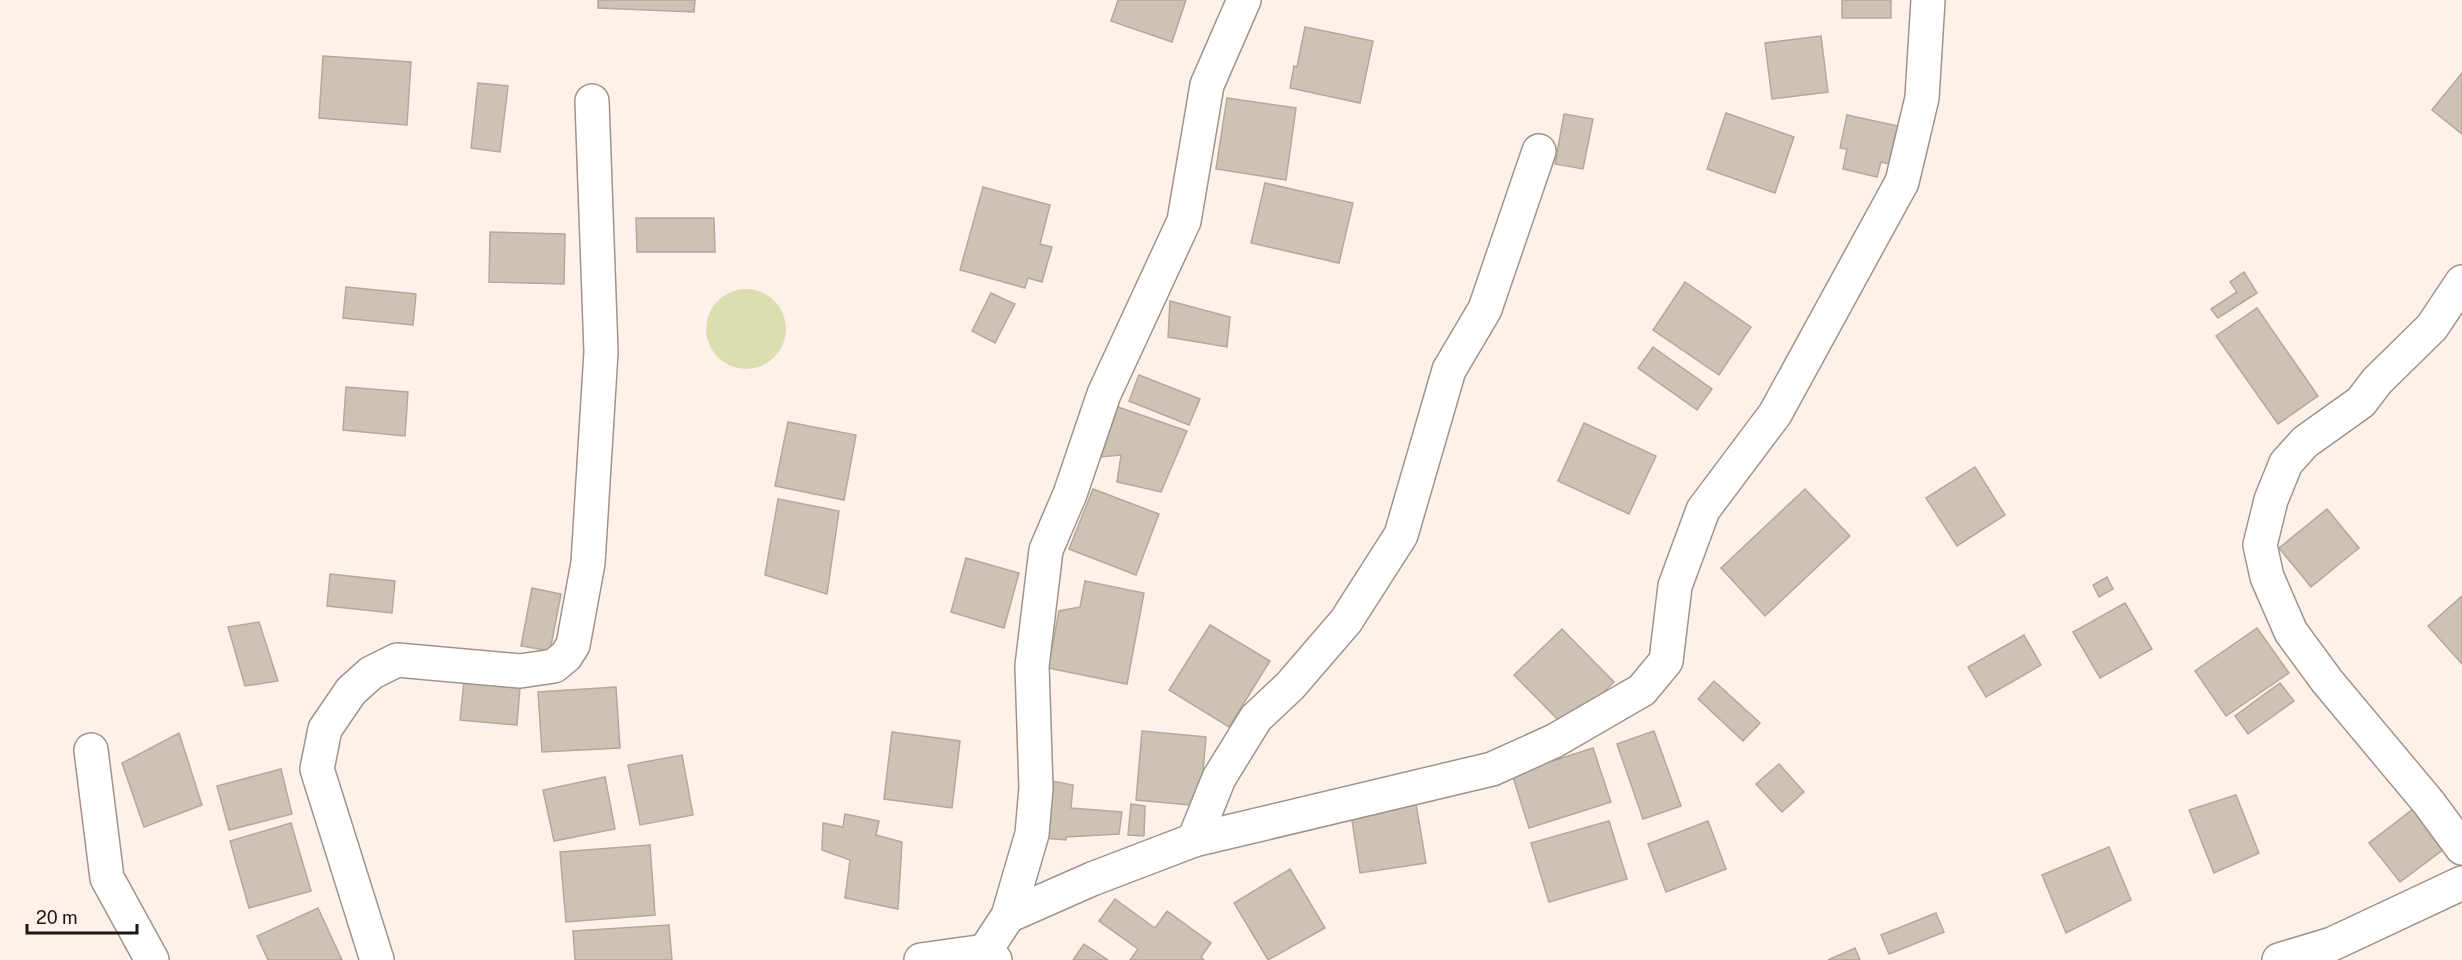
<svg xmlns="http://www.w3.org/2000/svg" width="2462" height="960" font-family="'Public Sans',sans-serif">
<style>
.green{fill:#dcdeaf}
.building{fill:#ccc3b4;stroke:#b2a99b;stroke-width:1.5}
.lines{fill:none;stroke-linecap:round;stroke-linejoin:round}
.minor-casing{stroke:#a2938a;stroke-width:36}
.minor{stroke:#fff;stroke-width:33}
</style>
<rect width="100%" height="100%" fill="#fef1e9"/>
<circle class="green" cx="746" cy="329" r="40"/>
<g class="building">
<polygon points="598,0 695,0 694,12 598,8"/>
<polygon points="1118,0 1186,0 1172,42 1111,21"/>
<rect x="1842" y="0" width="49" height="18"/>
<polygon points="1305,27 1373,41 1360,103 1290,88 1294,66 1297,67"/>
<polygon points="1821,36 1828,92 1772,99 1765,43"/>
<polygon points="323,56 411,62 407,125 319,118"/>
<polygon points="2462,73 2462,134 2432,110"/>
<polygon points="478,83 508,86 500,152 471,148"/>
<polygon points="1227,98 1296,108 1286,180 1216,169"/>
<polygon points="1726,113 1794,137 1775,193 1707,169"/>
<polygon points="1564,114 1593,119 1583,169 1555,164"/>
<polygon points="1847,115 1898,126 1890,164 1881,162 1877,177 1843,169 1847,149 1840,148"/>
<polygon points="1265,183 1353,203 1339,263 1251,243"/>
<polygon points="983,187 1050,205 1040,244 1052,247 1042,282 1028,278 1025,288 960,270"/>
<polygon points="636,218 714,218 715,252 637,252"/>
<polygon points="490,232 565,234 564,284 489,282"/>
<polygon points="2244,272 2257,293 2218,318 2211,309 2237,292 2230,282"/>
<polygon points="1685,282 1751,327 1719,375 1653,330"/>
<polygon points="346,287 416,294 413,325 343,318"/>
<polygon points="991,293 1015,304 995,343 972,331"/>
<polygon points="1170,301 1230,317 1227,347 1168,337"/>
<polygon points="2257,308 2318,396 2278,424 2216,336"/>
<polygon points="1653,347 1712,389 1697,410 1638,368"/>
<polygon points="1139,375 1200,399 1189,425 1129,401"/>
<polygon points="346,387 408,392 405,436 343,430"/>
<polygon points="1118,407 1187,431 1161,492 1117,482 1121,455 1101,457"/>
<polygon points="788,422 856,435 844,500 775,486"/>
<polygon points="1584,423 1656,456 1629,514 1558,481"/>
<polygon points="1975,467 2005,515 1957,546 1926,498"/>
<polygon points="1093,489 1159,514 1136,575 1069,549"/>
<polygon points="1805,489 1850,536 1765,616 1721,568"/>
<polygon points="778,499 839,511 827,594 765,575"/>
<polygon points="2327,509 2359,548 2311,587 2279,548"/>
<polygon points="966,558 1019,573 1004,628 951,612"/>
<polygon points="330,574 395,581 392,613 327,606"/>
<polygon points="2107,577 2113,589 2099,597 2093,585"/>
<polygon points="1085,581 1144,593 1127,684 1048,668 1059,611 1080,607"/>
<polygon points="532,588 561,594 550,651 521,646"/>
<polygon points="2462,596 2462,664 2428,626"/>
<polygon points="2125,603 2152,649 2100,678 2073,632"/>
<polygon points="259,622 278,681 245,686 228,627"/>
<polygon points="1210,625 1270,661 1229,727 1169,690"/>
<polygon points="2257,628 2289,673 2226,716 2195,671"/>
<polygon points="1562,629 1614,682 1566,728 1514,675"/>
<polygon points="2024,635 2041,665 1986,697 1968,667"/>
<polygon points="464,681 520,687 517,725 460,720"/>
<polygon points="1714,681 1760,723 1743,741 1698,699"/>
<polygon points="2280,683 2294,701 2248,734 2235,716"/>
<polygon points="616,687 620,748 542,752 538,692"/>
<polygon points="1142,731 1206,737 1200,806 1136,800"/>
<polygon points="1654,731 1681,806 1643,819 1617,744"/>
<polygon points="892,732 960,741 952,808 884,799"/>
<polygon points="179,733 202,805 144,827 122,763"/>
<polygon points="1593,748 1611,802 1529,828 1512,774"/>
<polygon points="682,755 693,815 640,825 628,765"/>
<polygon points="1779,764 1804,792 1782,812 1756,784"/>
<polygon points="281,769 292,814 229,830 217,786"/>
<polygon points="605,777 615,829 554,841 543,790"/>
<polygon points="1047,780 1073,785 1071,808 1122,812 1119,834 1066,837 1066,840 1043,838"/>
<polygon points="2236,795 2259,853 2214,873 2189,810"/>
<polygon points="1415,798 1426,863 1360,873 1350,807"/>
<polygon points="1131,804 1145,806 1144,836 1128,835"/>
<polygon points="2413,809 2444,849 2400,882 2369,843"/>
<polygon points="845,814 879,821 876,835 902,842 898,909 845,898 850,860 822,850 823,823 843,827"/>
<polygon points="1609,821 1627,879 1549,902 1531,843"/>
<polygon points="1708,821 1726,869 1666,892 1648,844"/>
<polygon points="291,823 311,891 249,908 230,841"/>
<polygon points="650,845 655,915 566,922 560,852"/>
<polygon points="2109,847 2131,900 2066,933 2042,875"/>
<polygon points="1290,869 1325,928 1268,960 1234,903"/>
<polygon points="1115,899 1155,928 1167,911 1211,943 1201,957 1204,960 1130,960 1138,949 1099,921"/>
<polygon points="318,908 342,960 268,960 257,936"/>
<polygon points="1936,913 1944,932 1889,954 1881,935"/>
<polygon points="669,925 672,960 575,960 573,931"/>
<polygon points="1084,944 1108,960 1073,960"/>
<polygon points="1855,948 1860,960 1828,960"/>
</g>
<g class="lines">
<defs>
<g id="minor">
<polyline points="2462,282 2432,327 2377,381 2361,402 2305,442 2286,463 2271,500 2260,545 2267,577 2291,632 2327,681 2429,803 2462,848"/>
<polyline points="91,750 107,878 152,960"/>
<polyline points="1194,840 1219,778 1256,718 1290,686 1346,621 1401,535 1449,370 1485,309 1539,151"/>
<polyline points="1008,916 1092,879 1194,840 1492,769 1554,741 1642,690 1666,661 1675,586 1703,510 1775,414 1902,182 1922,98 1928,0"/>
<polyline points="985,951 1008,916 1032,834 1036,788 1032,666 1046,550 1070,494 1104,394 1184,221 1207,85 1244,0"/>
<polyline points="377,960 317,769 325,729 351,691 371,673 397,660 520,671 554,666 566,656 573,645 588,563 601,352 592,101"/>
<polyline points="921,960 985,951 995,960"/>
<polyline points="2279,960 2332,944 2462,883"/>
</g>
</defs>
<use href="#minor" class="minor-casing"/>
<use href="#minor" class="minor"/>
</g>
<path d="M27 924v9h110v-9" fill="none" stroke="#1d1714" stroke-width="3"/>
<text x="36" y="924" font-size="18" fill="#1d1714" stroke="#fef1e9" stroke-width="4.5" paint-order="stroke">20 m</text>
</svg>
